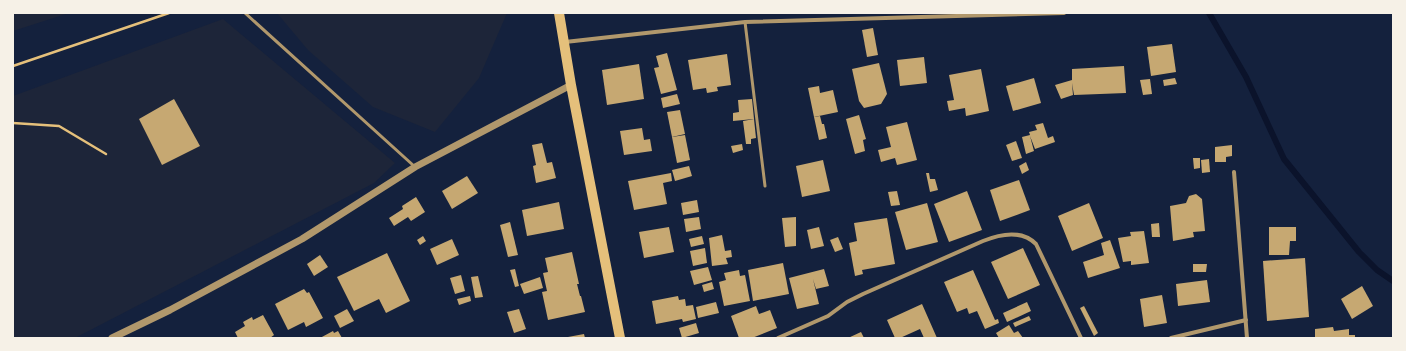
<svg xmlns="http://www.w3.org/2000/svg" width="1406" height="351" font-family="'Noto Sans',sans-serif">
<style>
.green{fill:#1d2539}
.lines{fill:none;stroke-linecap:round;stroke-linejoin:round}
.stream{stroke:#0b132b;stroke-width:6}
.building{fill:#c6a872}
.path{stroke:#e5c07b;stroke-width:2.5}
.service{stroke:#b1986c;stroke-width:3}
.minor{stroke:#b1986c;stroke-width:4}
.tertiary{stroke:#b1986c;stroke-width:7}
.primary{stroke:#e5c07b;stroke-width:10}
</style>
<rect width="100%" height="100%" fill="#14213d"/>
<g class="green">
<polygon points="13,13 69,13 13,31"/>
<polygon points="277,13 507,13 479,78 435,132 373,107 308,50"/>
<polygon points="223,19 395,163 374,183 75,338 13,338 13,96"/>
</g>
<g class="lines">
<polyline class="stream" points="1209,13 1246,77 1284,159 1359,252 1377,270 1393,281"/>
</g>
<g class="building">
<polygon points="873,28 878,55 867,57 862,30"/>
<polygon points="1172,44 1176,72 1151,76 1147,47"/>
<polygon points="667,53 677,90 661,94 654,68 659,67 656,56"/>
<polygon points="727,54 731,85 717,87 718,91 707,93 706,88 693,90 688,60"/>
<polygon points="924,57 927,83 900,86 897,60"/>
<polygon points="879,63 887,94 881,104 864,108 859,101 852,69"/>
<polygon points="639,64 644,99 607,105 602,70"/>
<polygon points="1124,66 1126,93 1074,95 1072,83 1073,95 1061,99 1055,85 1072,80 1072,69"/>
<polygon points="981,69 989,111 966,116 965,108 949,111 947,101 954,100 949,75"/>
<polygon points="1034,78 1041,103 1013,111 1006,86"/>
<polygon points="1175,78 1177,84 1164,86 1163,80"/>
<polygon points="1150,79 1152,94 1143,95 1140,80"/>
<polygon points="819,86 820,93 833,90 838,112 814,117 808,88"/>
<polygon points="677,94 680,104 663,108 661,98"/>
<polygon points="174,99 200,146 162,165 139,119"/>
<polygon points="752,99 754,119 733,121 733,113 739,112 738,100"/>
<polygon points="680,110 685,134 672,137 667,112"/>
<polygon points="859,115 866,139 863,140 865,151 855,154 846,119"/>
<polygon points="820,116 822,124 824,124 827,138 819,140 814,117"/>
<polygon points="754,119 756,138 751,139 751,144 746,144 743,121"/>
<polygon points="907,122 917,160 897,165 895,158 881,162 878,150 891,147 886,127"/>
<polygon points="1043,123 1048,138 1053,136 1055,142 1035,149 1030,136 1034,151 1026,154 1022,137 1030,135 1029,132 1037,130 1035,125"/>
<polygon points="642,128 644,140 650,139 652,151 624,155 620,131"/>
<polygon points="685,135 690,160 677,163 672,137"/>
<polygon points="1016,141 1022,158 1012,161 1006,145"/>
<polygon points="542,143 547,163 552,162 556,178 536,183 533,166 536,165 532,145"/>
<polygon points="742,144 743,150 733,153 731,146"/>
<polygon points="1232,145 1232,156 1226,157 1226,162 1215,162 1215,147"/>
<polygon points="1193,158 1200,158 1200,168 1194,169"/>
<polygon points="1209,159 1210,172 1202,173 1201,160"/>
<polygon points="823,160 830,191 802,197 796,166"/>
<polygon points="1026,162 1029,170 1022,174 1019,166"/>
<polygon points="689,166 692,176 675,181 672,170"/>
<polygon points="671,173 672,181 663,183 667,204 634,210 628,181"/>
<polygon points="926,173 929,173 930,179 935,179 938,190 930,192"/>
<polygon points="467,176 478,193 452,209 442,191"/>
<polygon points="1019,180 1030,210 1000,221 990,190"/>
<polygon points="897,191 900,205 891,206 888,192"/>
<polygon points="967,191 982,230 949,242 934,204"/>
<polygon points="1196,194 1202,199 1205,231 1193,232 1194,237 1173,241 1170,206 1186,203 1189,196"/>
<polygon points="416,197 425,212 411,221 408,217 394,226 389,218 403,209 402,206"/>
<polygon points="697,200 699,212 683,215 681,203"/>
<polygon points="559,202 564,229 527,236 522,210"/>
<polygon points="927,203 938,242 906,250 895,212"/>
<polygon points="1089,203 1103,238 1072,251 1058,216"/>
<polygon points="699,217 701,229 686,232 684,219"/>
<polygon points="796,217 796,246 785,247 782,218"/>
<polygon points="887,218 895,264 862,270 863,274 855,276 849,243 857,241 854,223"/>
<polygon points="510,222 518,255 508,257 500,225"/>
<polygon points="1159,223 1160,237 1152,237 1151,224"/>
<polygon points="669,227 674,252 644,258 639,232"/>
<polygon points="819,227 824,246 811,249 807,230"/>
<polygon points="1269,227 1296,227 1296,241 1290,241 1289,255 1269,255"/>
<polygon points="1144,231 1149,263 1131,265 1131,261 1123,262 1118,238 1131,236 1130,232"/>
<polygon points="722,235 725,251 731,250 732,257 726,258 728,264 712,266 709,238"/>
<polygon points="423,236 426,241 420,245 417,240"/>
<polygon points="702,236 704,244 691,247 689,239"/>
<polygon points="838,237 843,249 835,252 830,240"/>
<polygon points="452,239 459,255 437,265 430,249"/>
<polygon points="1110,240 1120,268 1088,278 1083,262 1104,255 1101,243"/>
<polygon points="705,248 707,263 693,266 690,251"/>
<polygon points="1023,248 1040,285 1008,299 991,262"/>
<polygon points="572,252 579,284 577,284 580,296 581,296 585,312 548,320 542,292 547,291 543,273 548,272 545,258"/>
<polygon points="387,253 410,301 386,313 379,299 354,311 337,277"/>
<polygon points="320,255 328,267 314,276 307,264"/>
<polygon points="1305,258 1309,317 1267,321 1263,261"/>
<polygon points="783,263 789,294 753,301 748,270"/>
<polygon points="1193,264 1207,264 1206,272 1193,272"/>
<polygon points="708,267 712,280 694,285 690,271"/>
<polygon points="515,269 519,286 515,287 510,270"/>
<polygon points="824,269 829,286 816,289 813,279 819,304 797,309 789,278"/>
<polygon points="739,270 740,276 745,275 750,301 724,306 719,282 726,280 724,273"/>
<polygon points="973,270 995,320 998,319 999,323 985,329 977,311 969,314 967,308 957,312 944,282"/>
<polygon points="461,275 465,291 455,294 450,278"/>
<polygon points="478,276 483,297 475,298 471,277"/>
<polygon points="540,277 543,288 524,294 520,284"/>
<polygon points="1207,280 1210,302 1178,306 1176,284"/>
<polygon points="712,282 714,289 704,292 702,285"/>
<polygon points="1362,286 1373,306 1352,319 1341,299"/>
<polygon points="304,289 307,293 309,292 323,318 306,327 304,322 288,330 275,304"/>
<polygon points="1162,295 1167,323 1144,327 1140,299"/>
<polygon points="470,296 471,301 459,305 457,299"/>
<polygon points="678,296 679,300 685,299 686,306 693,305 696,319 683,322 682,319 656,324 652,301"/>
<polygon points="716,302 719,313 698,318 696,307"/>
<polygon points="1027,302 1031,311 1007,322 1003,313"/>
<polygon points="922,304 937,338 924,338 920,329 900,338 895,338 887,320"/>
<polygon points="756,306 759,314 770,310 777,328 752,338 739,338 731,316"/>
<polygon points="1084,306 1098,333 1094,336 1080,308"/>
<polygon points="347,309 354,321 340,328 334,316"/>
<polygon points="519,309 526,329 514,333 507,312"/>
<polygon points="263,315 274,335 270,338 238,338 235,332 245,326 243,322 252,317 253,320"/>
<polygon points="1029,316 1031,320 1015,327 1013,323"/>
<polygon points="696,323 699,333 682,338 679,328"/>
<polygon points="1009,325 1014,333 1018,331 1023,338 999,338 996,333"/>
<polygon points="1333,327 1334,331 1349,329 1349,335 1355,335 1355,338 1315,338 1315,329"/>
<polygon points="333,331 334,333 338,331 342,338 320,338"/>
<polygon points="861,332 864,338 848,338"/>
<polygon points="584,334 585,338 568,338 568,337"/>
</g>
<g class="lines">
<g class="path">
<polyline points="13,66 169,13"/>
<polyline points="13,123 59,126 106,154"/>
</g>
<g class="service">
<polyline points="245,13 414,166"/>
<polyline points="745,22 765,186"/>
</g>
<g class="minor">
<polyline points="565,42 745,22 1064,13"/>
<polyline points="1234,172 1247,338"/>
<path d="M778,338l50,-22 19,-14 16,-8 120,-53c17,-7 38,-12 53,3l45,94"/>
<polyline points="1171,338 1246,320"/>
</g>
<polyline class="tertiary" points="112,338 170,310 302,239 415,167 571,85"/>
<polyline class="primary" points="559,13 571,85 620,338"/>
</g>
<rect width="1406" height="351" fill="none" stroke="#f6f1e7" stroke-width="28"/>
</svg>
